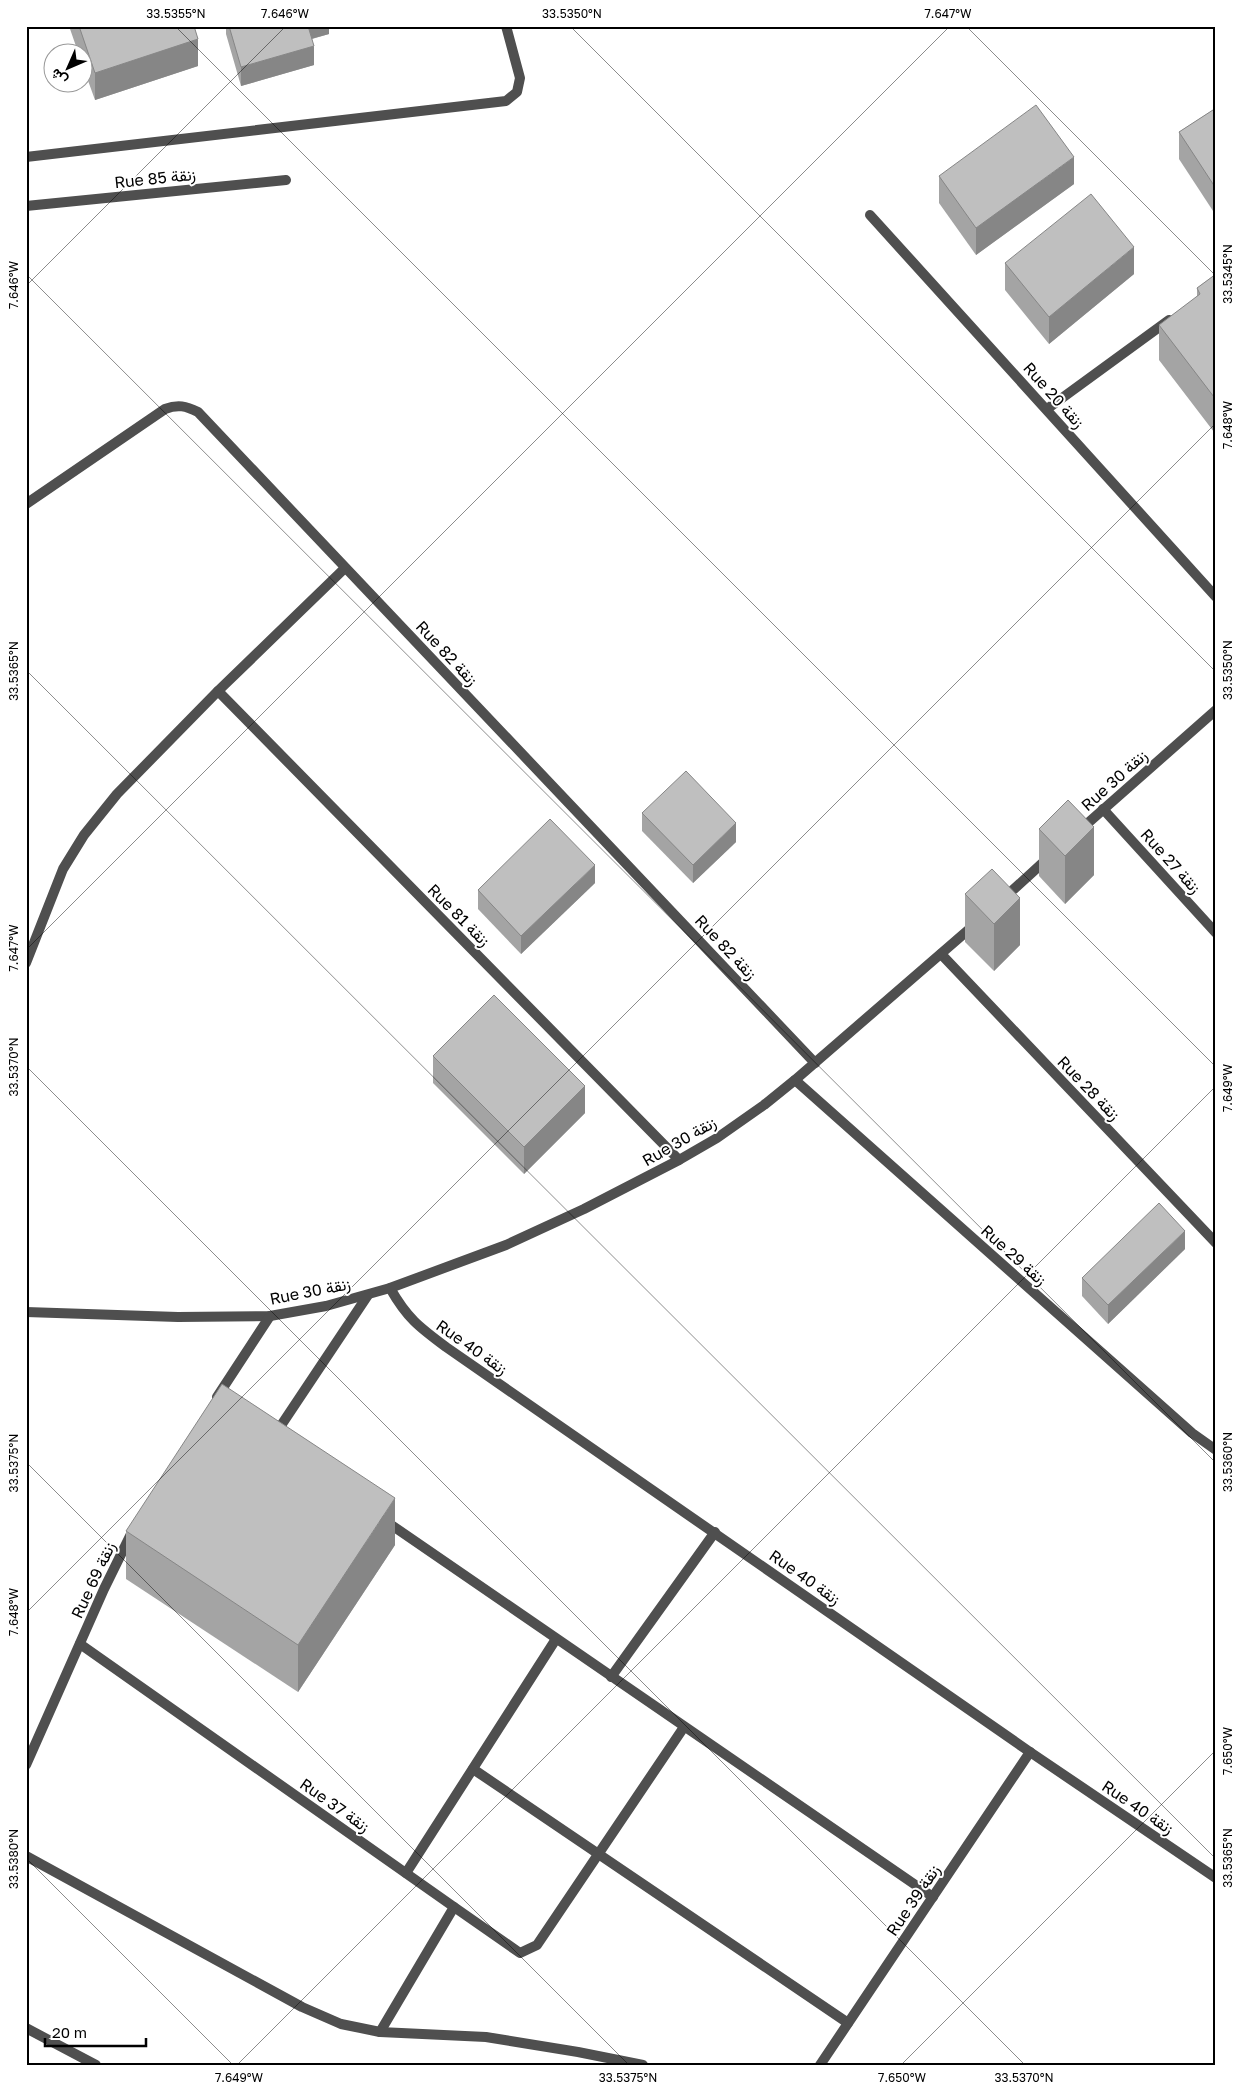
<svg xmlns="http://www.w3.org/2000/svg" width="1242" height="2091" font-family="'Golos Text',Vazirmatn,sans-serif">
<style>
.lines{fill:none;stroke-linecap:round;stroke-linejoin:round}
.street{stroke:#4f4f4f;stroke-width:10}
.wall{fill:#a4a4a4}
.shaded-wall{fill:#868686}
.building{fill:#bfbfbf;stroke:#868686}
.ticks{fill:none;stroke:#000;stroke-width:1;stroke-opacity:0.45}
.labels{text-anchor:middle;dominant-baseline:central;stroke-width:4;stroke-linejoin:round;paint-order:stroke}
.street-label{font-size:16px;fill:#000;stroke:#fff}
.neatline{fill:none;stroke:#000;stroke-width:2}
.ticks-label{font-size:12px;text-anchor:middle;fill:#000}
</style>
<rect width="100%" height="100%" fill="#fff"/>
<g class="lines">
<g class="street">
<polyline points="26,157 506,101 517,92 520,78 506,26"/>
<polyline points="26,206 286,180"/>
<polyline points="870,215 1216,597"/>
<polyline points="1047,409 1169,320"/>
<path d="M26,504l139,-95c13,-5 21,-3 33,3l617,651"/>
<polyline points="218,691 679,1160"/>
<polyline points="1103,809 1216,933"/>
<polyline points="1080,830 1216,710"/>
<polyline points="1003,899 1048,858"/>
<polyline points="941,954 1216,1243"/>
<polyline points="26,963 63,869 84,835 117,794 218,691 345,568"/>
<polyline points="795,1080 1192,1433 1216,1450"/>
<path d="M390,1288c17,30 29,39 56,59l584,405 186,126"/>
<polyline points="26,1312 178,1317 270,1316 326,1306 390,1288 506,1245 584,1209 679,1160 717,1138 764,1105 795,1080 974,925"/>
<polyline points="217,1397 270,1316"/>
<polyline points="277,1435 280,1427 368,1295"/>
<polyline points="384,1520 933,1897"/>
<polyline points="80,1644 454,1907 380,2032"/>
<polyline points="611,1677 715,1532"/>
<polyline points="26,1765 104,1589 132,1532"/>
<polyline points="473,1769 848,2023"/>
<polyline points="26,1856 302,2007 341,2024 380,2032 486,2037 578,2052 643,2065"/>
<polyline points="406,1873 556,1639"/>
<polyline points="454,1907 520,1953 537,1945 684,1727"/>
<polyline points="26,2028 96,2065"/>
<polyline points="820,2065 1030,1752"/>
</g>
</g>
<g class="wall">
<polygon points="69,26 194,26 198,66 95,100 82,64 82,52 78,52"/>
<polygon points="226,26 329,26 329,34 312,39 314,65 241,86 226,34"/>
<polygon points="1216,108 1215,214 1179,159 1179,132"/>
<polygon points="939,176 1074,184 976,255 939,203"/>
<polygon points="1005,263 1134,274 1049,344 1005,290"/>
<polygon points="1216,274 1216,431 1214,432 1159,360 1159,325 1197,297 1197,288"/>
<polygon points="642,813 736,842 693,883 642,831"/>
<polygon points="1039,829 1094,875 1065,904 1039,876"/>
<polygon points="595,883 521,954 478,909 478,890"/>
<polygon points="965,894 1020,945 994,971 965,942"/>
<polygon points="433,1056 585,1113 524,1174 433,1083"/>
<polygon points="1185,1249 1108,1324 1082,1296 1082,1278"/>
<polygon points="126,1531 395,1545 298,1692 126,1579"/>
</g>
<g class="shaded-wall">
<polygon points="307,26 329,26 329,34 307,40"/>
<polygon points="198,39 198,66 95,100 95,73"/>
<polygon points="314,46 314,65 241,86 241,67"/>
<polygon points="1074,157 1074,184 976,255 976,228"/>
<polygon points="1215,187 1216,187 1216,213 1215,214"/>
<polygon points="1134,247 1134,274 1049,344 1049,317"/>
<polygon points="1216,396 1216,431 1214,432 1214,397"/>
<polygon points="736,823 736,842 693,883 693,865"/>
<polygon points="1094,827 1094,875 1065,904 1065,856"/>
<polygon points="595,865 595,883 521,954 521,936"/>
<polygon points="1020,898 1020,945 994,971 994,924"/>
<polygon points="585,1086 585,1113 524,1174 524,1147"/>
<polygon points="1185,1231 1185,1249 1108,1324 1108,1305"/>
<polygon points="395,1498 395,1545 298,1692 298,1645"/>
</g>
<g class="building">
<polygon points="79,26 194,26 198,39 95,73"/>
<polygon points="229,26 308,26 314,46 241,67"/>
<polygon points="1036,105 1074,157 976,228 939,176"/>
<polygon points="1216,108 1216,187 1215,187 1179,132"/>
<polygon points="1091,194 1134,247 1049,317 1005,263"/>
<polygon points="1216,274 1216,396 1214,397 1159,325 1200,294 1197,288"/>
<polygon points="686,771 736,823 693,865 642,813"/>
<polygon points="1068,800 1094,827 1065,856 1039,829"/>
<polygon points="550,819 595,865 521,936 478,890"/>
<polygon points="992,869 1020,898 994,924 965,894"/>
<polygon points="494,995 585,1086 524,1147 433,1056"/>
<polygon points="1159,1203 1185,1231 1108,1305 1082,1278"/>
<polygon points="222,1384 395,1498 298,1645 126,1531"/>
</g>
<path class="ticks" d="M175,26l1041,1041M570,26l646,646M966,26l250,250M26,274l1190,1189M26,286l260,-260M26,670l1190,1189M26,950l924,-924M26,1066l999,999M26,1462l603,603M26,1613l1190,-1190M26,1858l207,207M237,2065l979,-979M901,2065l315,-315"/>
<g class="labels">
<g class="street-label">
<text transform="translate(155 178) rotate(-6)">Rue 85 زنقة</text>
<text transform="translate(1054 395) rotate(48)">Rue 20 زنقة</text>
<text transform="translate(447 653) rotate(47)">Rue 82 زنقة</text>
<text transform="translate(1114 780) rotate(-42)">Rue 30 زنقة</text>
<text transform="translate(1171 861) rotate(48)">Rue 27 زنقة</text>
<text transform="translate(459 915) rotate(45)">Rue 81 زنقة</text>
<text transform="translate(726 947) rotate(47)">Rue 82 زنقة</text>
<text transform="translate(1089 1088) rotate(46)">Rue 28 زنقة</text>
<text transform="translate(679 1141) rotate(-30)">Rue 30 زنقة</text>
<text transform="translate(1014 1255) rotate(42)">Rue 29 زنقة</text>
<text transform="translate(310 1291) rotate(-11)">Rue 30 زنقة</text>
<text transform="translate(472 1347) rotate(35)">Rue 40 زنقة</text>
<text transform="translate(805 1577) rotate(35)">Rue 40 زنقة</text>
<text transform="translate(93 1580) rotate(-65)">Rue 69 زنقة</text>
<text transform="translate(335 1805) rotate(35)">Rue 37 زنقة</text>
<text transform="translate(1138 1807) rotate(34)">Rue 40 زنقة</text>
<text transform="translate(913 1900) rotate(-56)">Rue 39 زنقة</text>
</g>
</g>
<rect width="1242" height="2091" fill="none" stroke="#ffffff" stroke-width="55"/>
<g transform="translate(68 68) rotate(225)"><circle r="24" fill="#ffffff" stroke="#999999"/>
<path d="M0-4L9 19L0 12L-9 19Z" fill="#000000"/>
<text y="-8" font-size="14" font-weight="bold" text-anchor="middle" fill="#000000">ش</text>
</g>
<path d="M45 2038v8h101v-8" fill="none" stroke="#000000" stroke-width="2.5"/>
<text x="52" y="2038" font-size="15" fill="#000000" stroke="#ffffff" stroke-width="4" paint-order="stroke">20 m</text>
<rect x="28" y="28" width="1186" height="2036" class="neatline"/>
<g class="ticks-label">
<text x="176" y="18">33.5355°N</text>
<text x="285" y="18">7.646°W</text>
<text x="572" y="18">33.5350°N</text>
<text x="948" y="18">7.647°W</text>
<text transform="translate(1228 274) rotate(-90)" y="4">33.5345°N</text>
<text transform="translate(14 285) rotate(-90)" y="4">7.646°W</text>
<text transform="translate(1228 425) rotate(-90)" y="4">7.648°W</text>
<text transform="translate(1228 670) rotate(-90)" y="4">33.5350°N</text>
<text transform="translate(14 671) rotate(-90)" y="4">33.5365°N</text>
<text transform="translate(14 948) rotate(-90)" y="4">7.647°W</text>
<text transform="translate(14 1067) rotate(-90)" y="4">33.5370°N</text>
<text transform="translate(1228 1088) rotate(-90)" y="4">7.649°W</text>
<text transform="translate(1228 1462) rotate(-90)" y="4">33.5360°N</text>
<text transform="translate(14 1463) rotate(-90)" y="4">33.5375°N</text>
<text transform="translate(14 1612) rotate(-90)" y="4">7.648°W</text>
<text transform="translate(1228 1751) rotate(-90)" y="4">7.650°W</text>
<text transform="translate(1228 1858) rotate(-90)" y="4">33.5365°N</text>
<text transform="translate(14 1859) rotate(-90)" y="4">33.5380°N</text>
<text x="239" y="2082">7.649°W</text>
<text x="628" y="2082">33.5375°N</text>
<text x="902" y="2082">7.650°W</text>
<text x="1024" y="2082">33.5370°N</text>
</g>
</svg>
